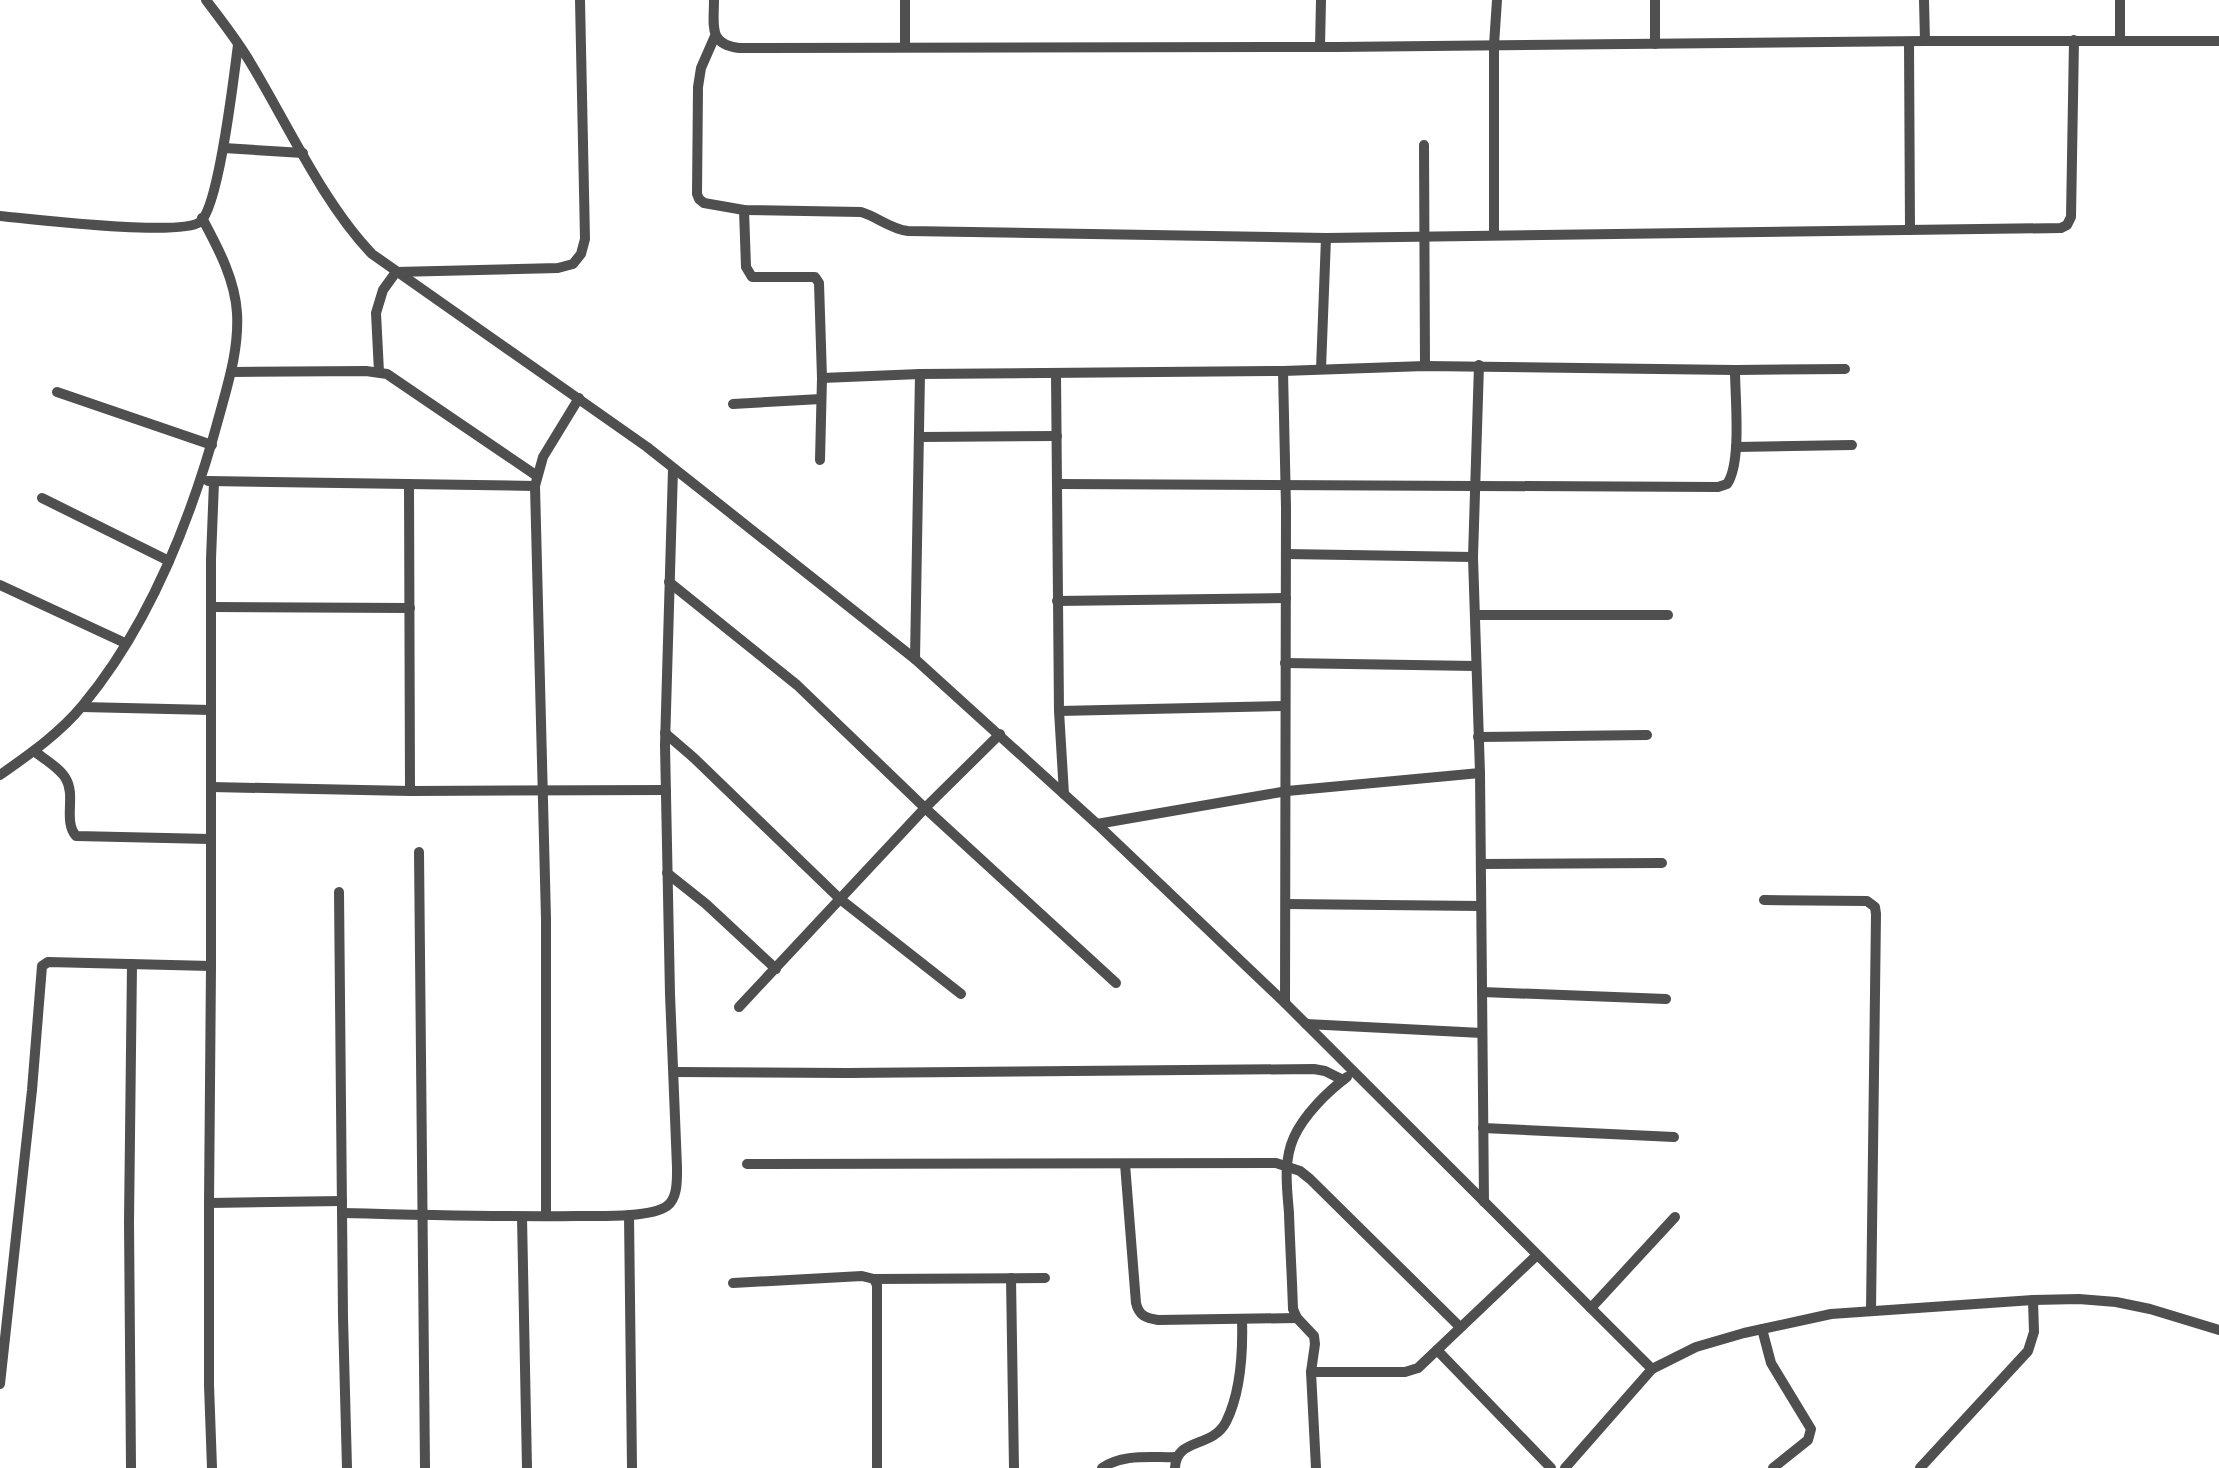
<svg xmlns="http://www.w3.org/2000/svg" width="2219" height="1468" font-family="'Open Sans',sans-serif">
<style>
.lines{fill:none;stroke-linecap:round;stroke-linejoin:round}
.service{stroke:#4f4f4f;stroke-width:10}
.minor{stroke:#4f4f4f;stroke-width:10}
.tertiary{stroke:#4f4f4f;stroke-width:10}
</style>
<rect width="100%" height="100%" fill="#fff"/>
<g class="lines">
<polyline class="service" points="1736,447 1852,445"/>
<g class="minor">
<path d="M206,0c15,20 31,40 44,62 37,61 73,141 122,192l275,193 268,212 182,165 188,179 367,366"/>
<path d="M714,0c0,26 -6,44 25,48l598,-1 588,-6h294"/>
<polyline points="905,0 905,46"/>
<polyline points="1924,0 1925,41"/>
<polyline points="2120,0 2120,40"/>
<path d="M715,36l-14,32 -3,19 -1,107 2,5 5,4 40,7 117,2c17,5 29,17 47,19l418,7 735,-10 6,-3 4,-8 3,-177"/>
<polyline points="1909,42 1910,230"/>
<polyline points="1655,44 1655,0"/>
<polyline points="1320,47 1321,0"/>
<polyline points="1424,145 1425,366"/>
<polyline points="224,148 303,153"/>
<polyline points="744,210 746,267 752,277 815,277 819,283 822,378 820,460"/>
<path d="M0,216c32,3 179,21 200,6 19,-15 34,-147 38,-177"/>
<polyline points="1494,235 1494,45 1497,0"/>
<polyline points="396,272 558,268 573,264 581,254 585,239 580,0"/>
<polyline points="1479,365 1473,557 1480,773 1484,1202"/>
<polyline points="1321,369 1326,238"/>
<polyline points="1283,371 1286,507 1285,1003"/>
<polyline points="231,372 366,371 387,374 537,476"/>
<polyline points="379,372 376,313 383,290 396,272"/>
<polyline points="1056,374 1059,711 1064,794"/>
<polyline points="822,378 920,374 1283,371 1425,366 1735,370 1845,369"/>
<polyline points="57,392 212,445"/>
<polyline points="733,404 821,399"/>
<polyline points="920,437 1057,436"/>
<polyline points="208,481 535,486"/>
<polyline points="409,484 410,791"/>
<path d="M1058,484l660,3 9,-3c15,-21 8,-86 8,-114"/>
<polyline points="42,498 169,561"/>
<polyline points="1286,554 1473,557"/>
<polyline points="669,582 797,685 925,808 1116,983"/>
<polyline points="0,585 125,643"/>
<polyline points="1057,601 1286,598"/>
<polyline points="211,607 410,608"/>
<polyline points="1475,615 1668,615"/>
<polyline points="915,659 920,374"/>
<polyline points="1285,663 1476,666"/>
<polyline points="82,707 211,710"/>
<polyline points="1059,711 1285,706"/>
<polyline points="665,733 694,758 840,899 961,994"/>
<polyline points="1478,737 1647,735"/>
<path d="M34,751c10,8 26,17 32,28 10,17 -3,42 10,57l134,3"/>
<path d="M0,775c30,-21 60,-42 83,-70 68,-82 110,-191 137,-292 9,-33 19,-65 17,-100 -2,-34 -19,-65 -35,-95"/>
<polyline points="211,787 410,791 666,790"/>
<polyline points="1097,824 1287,791 1480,773"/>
<polyline points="419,852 425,1468"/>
<polyline points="1481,864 1662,863"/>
<polyline points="667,873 706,904 776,969"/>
<polyline points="339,892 343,1317 347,1468"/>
<polyline points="1764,900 1867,901 1875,907 1876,914 1871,1310"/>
<polyline points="1286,904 1481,906"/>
<polyline points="1482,992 1666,999"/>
<polyline points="739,1007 925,808 1000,734"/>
<polyline points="1306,1024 1482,1033"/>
<polyline points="674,1072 847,1073 1314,1069 1325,1071 1343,1080"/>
<polyline points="1483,1128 1674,1137"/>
<polyline points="747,1164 1276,1163 1300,1171 1310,1179 1460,1327"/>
<path d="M1125,1164l11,139c3,13 10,15 22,17l139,-2"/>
<polyline points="209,1203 342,1201"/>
<path d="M342,1213c78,2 157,4 235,3 21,0 74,2 90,-10 11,-8 10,-27 10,-39l-7,-173 -5,-249 8,-276"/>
<polyline points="629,1215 632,1468"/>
<polyline points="546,1216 546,919 535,486 543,457 579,398"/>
<polyline points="522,1217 527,1468"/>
<polyline points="1011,1278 1014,1468"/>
<polyline points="874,1279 1045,1278"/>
<polyline points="733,1283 862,1276 874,1279 877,1285 877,1468"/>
<polyline points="1591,1308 1675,1217"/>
<polyline points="1762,1329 1771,1363 1811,1429 1808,1440 1773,1468"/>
<polyline points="1437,1350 1551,1468"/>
<polyline points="1311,1372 1405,1372 1418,1368 1537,1255"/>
<polyline points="0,1384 32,1090 42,966 48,962 211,966"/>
<polyline points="131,1468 129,1222 132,964"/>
<polyline points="212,1468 209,1385 209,1203 211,966 211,559 214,482"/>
<path d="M1102,1468c21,-15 50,-10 75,-11"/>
<path d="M1175,1468c1,-31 37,-19 51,-46 15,-30 17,-70 16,-103"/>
<path d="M1316,1468l-5,-96 4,-28 -1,-8 -17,-18 -4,-9c-1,-32 -3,-64 -4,-96 -2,-25 -6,-52 5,-76 10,-22 33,-45 53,-60"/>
<polyline points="1920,1468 2028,1351 2034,1332 2033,1300"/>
</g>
<polyline class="tertiary" points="1565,1468 1652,1369 1696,1347 1744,1333 1831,1314 2033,1300 2079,1299 2116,1302 2150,1309 2219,1330"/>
</g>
</svg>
